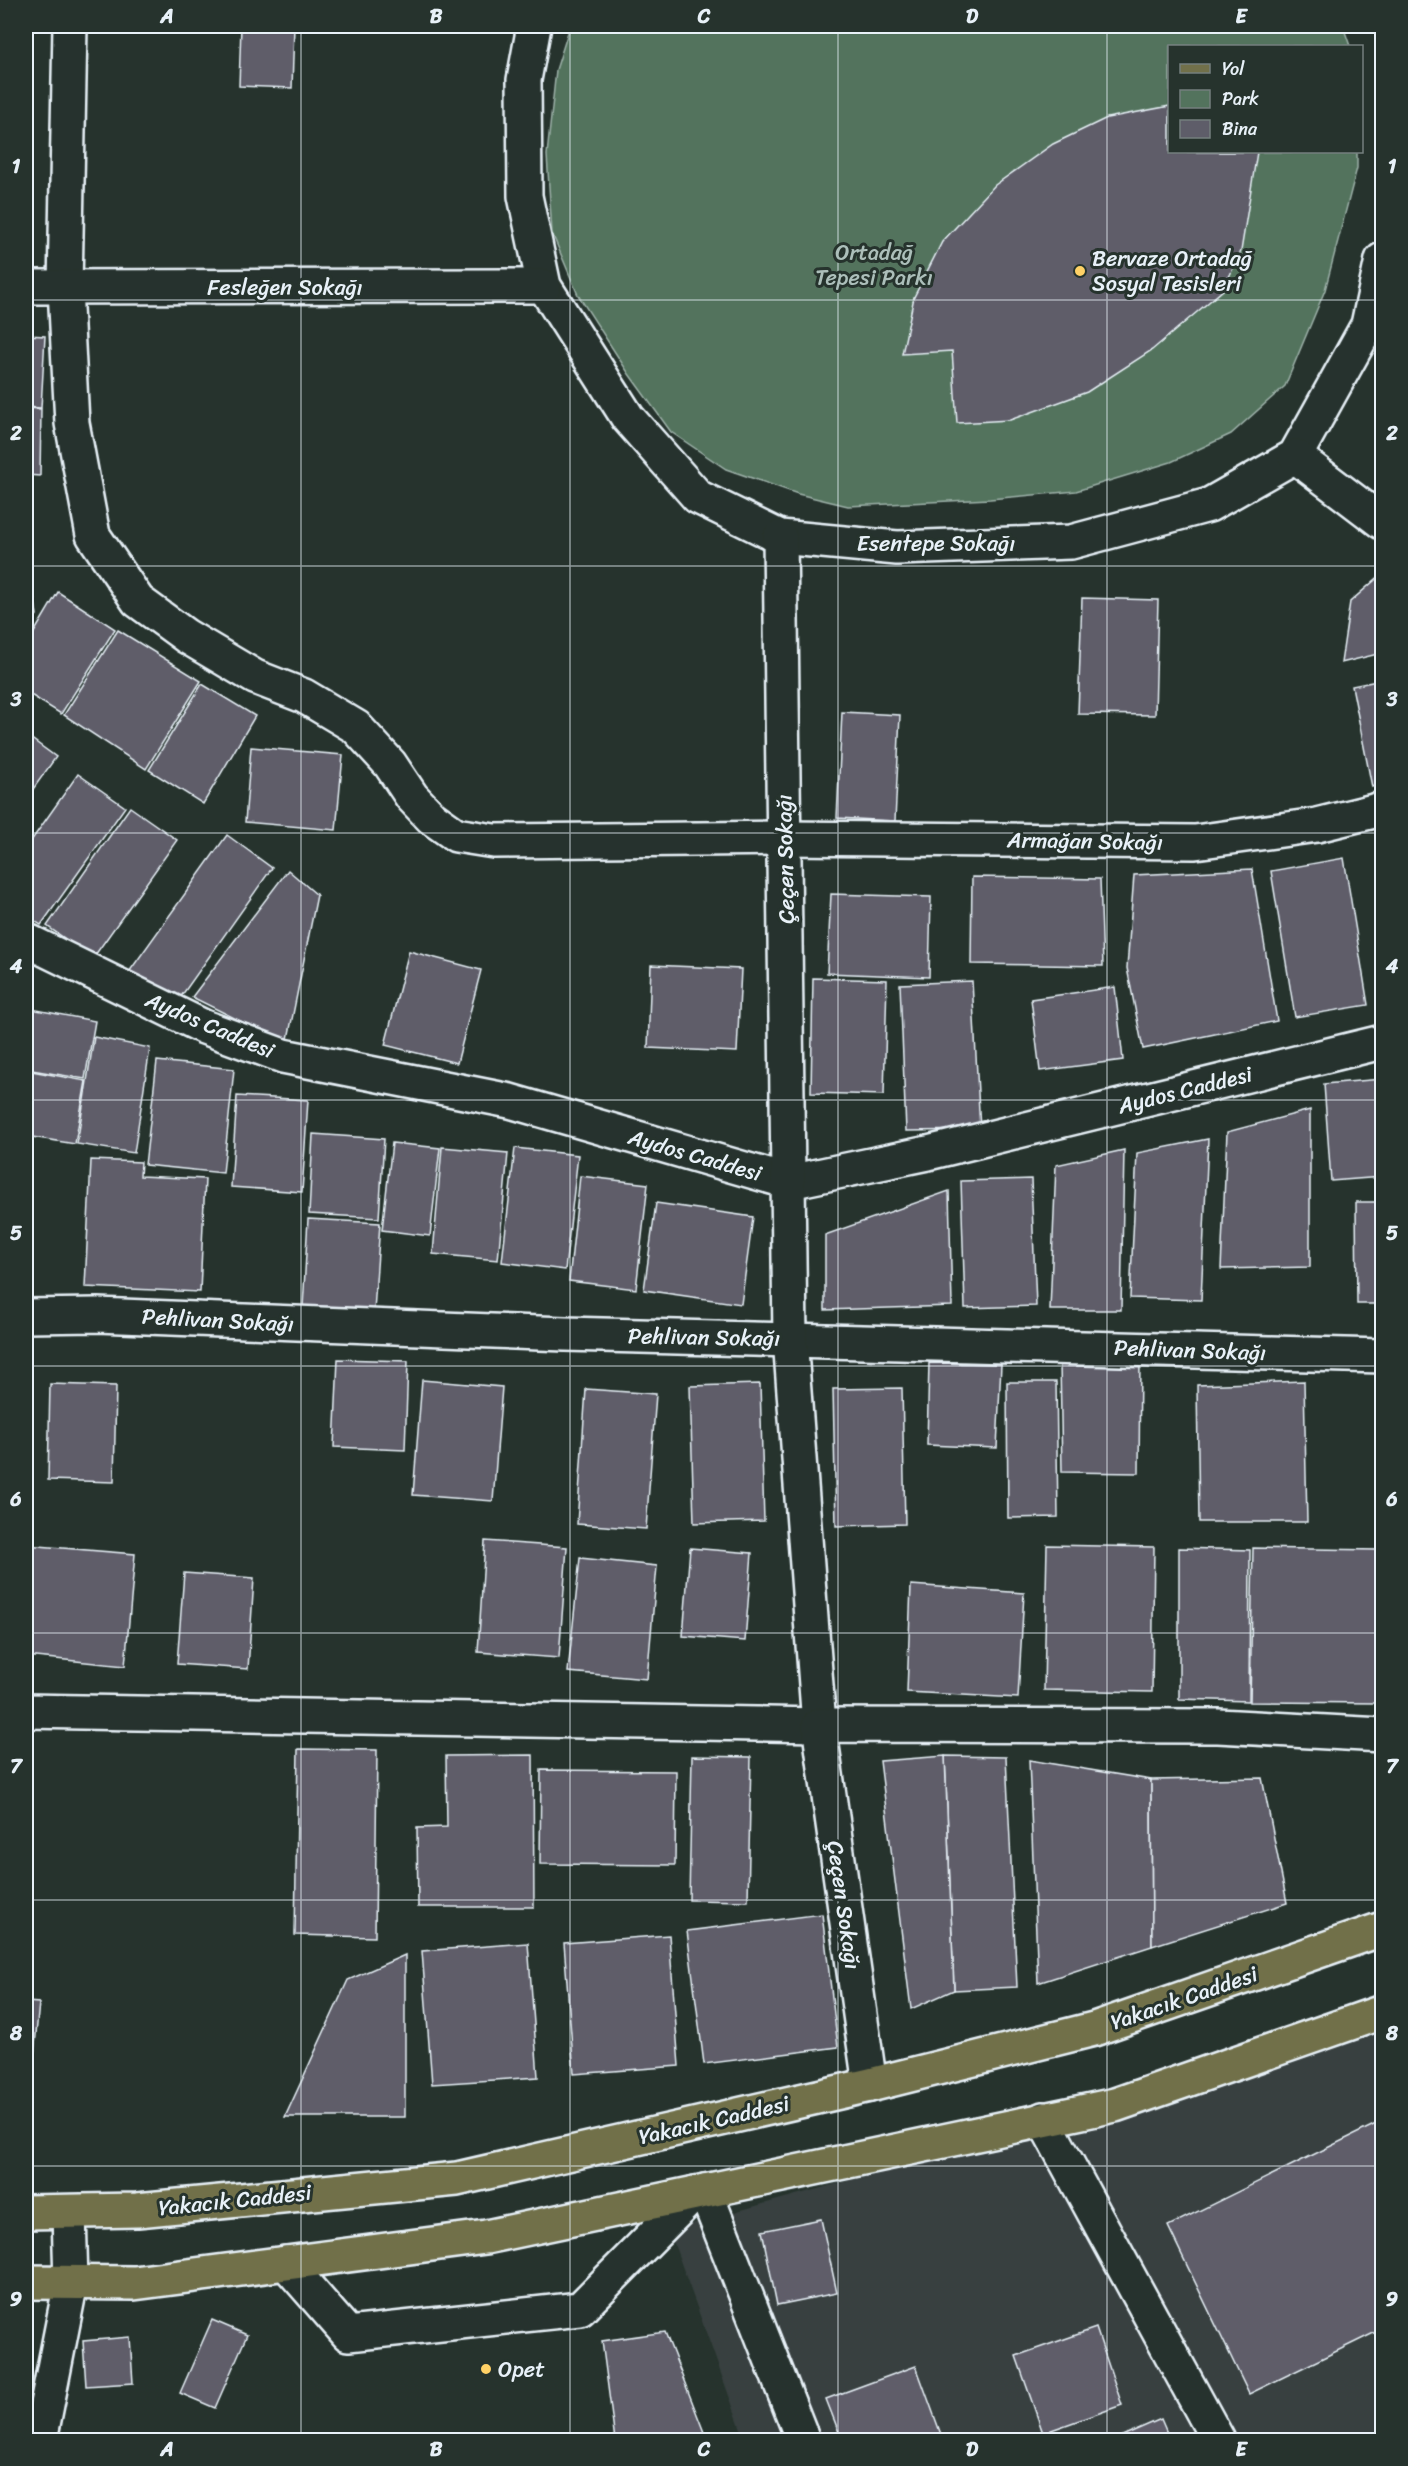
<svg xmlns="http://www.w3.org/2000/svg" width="1408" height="2466" font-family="Sriracha,sans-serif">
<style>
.built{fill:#37403f}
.green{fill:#53735d;stroke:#9eb2aa;stroke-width:1.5}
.building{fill:#5e5d69;stroke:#e8f1f8;stroke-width:1.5}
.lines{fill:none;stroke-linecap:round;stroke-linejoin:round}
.minor-casing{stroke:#e8f1f8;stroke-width:38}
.major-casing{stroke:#e8f1f8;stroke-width:38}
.minor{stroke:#26332d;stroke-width:33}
.major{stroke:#71704a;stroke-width:33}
.grid{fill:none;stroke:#e8f1f8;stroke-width:1.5;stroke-opacity:0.55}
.poi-dot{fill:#ffd166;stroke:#26332d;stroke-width:2}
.labels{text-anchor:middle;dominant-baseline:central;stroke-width:6;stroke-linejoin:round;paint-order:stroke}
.park-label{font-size:22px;fill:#acbfba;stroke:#26332d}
.poi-label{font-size:22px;fill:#e8f1f8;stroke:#26332d;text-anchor:start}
.street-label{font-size:22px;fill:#e8f1f8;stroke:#26332d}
.neatline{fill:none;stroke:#e8f1f8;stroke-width:2}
.grid-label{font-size:20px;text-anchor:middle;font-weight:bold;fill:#e8f1f8}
</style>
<rect width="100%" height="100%" fill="#26332d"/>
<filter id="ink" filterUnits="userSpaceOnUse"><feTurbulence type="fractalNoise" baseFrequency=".0167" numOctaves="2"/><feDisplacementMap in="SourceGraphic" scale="12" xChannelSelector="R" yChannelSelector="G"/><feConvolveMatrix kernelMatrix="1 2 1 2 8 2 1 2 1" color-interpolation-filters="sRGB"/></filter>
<g filter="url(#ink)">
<polygon class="built" points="1382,2033 1382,2440 745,2440 669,2230"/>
<polygon class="green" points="570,26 1343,26 1350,46 1170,46 1170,152 1357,152 1357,168 1325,290 1285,386 1231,434 1171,462 1076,491 990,499 848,506 798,494 726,469 671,432 629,374 578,295 552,233 547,155 556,70"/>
<g class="building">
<polygon points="241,26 294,26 292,88 239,86"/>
<polygon points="1170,106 1170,152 1257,152 1241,251 1223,290 1152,350 1087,392 1010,420 957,423 952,351 902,354 914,297 942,242 995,185 1053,144 1107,118"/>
<polygon points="26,335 45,336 41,408 26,407"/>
<polygon points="26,408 41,409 40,476 26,475"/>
<polygon points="26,545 37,615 26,626"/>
<polygon points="1382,574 1382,653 1341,663 1350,602"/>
<polygon points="58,592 115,629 61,714 26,692 26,646"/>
<polygon points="1082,598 1158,600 1155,715 1078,714"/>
<polygon points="118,630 201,681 146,769 64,715"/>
<polygon points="1382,680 1382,784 1372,787 1352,686"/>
<polygon points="202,684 255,716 203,804 149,770"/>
<polygon points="842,712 900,715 895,821 837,818"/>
<polygon points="26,735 56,757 26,799"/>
<polygon points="251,747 343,755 336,830 245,822"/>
<polygon points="78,774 125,807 41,925 26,915 26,848"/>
<polygon points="130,807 177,840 93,958 47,926"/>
<polygon points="227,835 272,868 175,1005 129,972"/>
<polygon points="1344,858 1368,1005 1295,1017 1271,871"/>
<polygon points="1252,869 1277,1021 1143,1049 1127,968 1134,875"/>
<polygon points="288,870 317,895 287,1044 192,997"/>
<polygon points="972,877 1100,879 1103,966 971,964"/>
<polygon points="831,894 931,897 929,977 827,973"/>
<polygon points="409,951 481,970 457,1063 385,1045"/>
<polygon points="651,965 741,969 737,1052 648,1048"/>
<polygon points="813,978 887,980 884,1095 811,1093"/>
<polygon points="972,981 980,1130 906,1131 900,984"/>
<polygon points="1115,987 1123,1060 1040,1071 1031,999"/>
<polygon points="26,1008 95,1021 85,1079 26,1069"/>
<polygon points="94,1037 150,1048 134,1153 77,1144"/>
<polygon points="157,1061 234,1069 223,1173 145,1165"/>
<polygon points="26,1070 86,1081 75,1144 26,1136"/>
<polygon points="1382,1079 1382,1177 1331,1181 1324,1084"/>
<polygon points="237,1096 308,1100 302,1192 231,1187"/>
<polygon points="1310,1110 1310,1267 1221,1269 1227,1132"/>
<polygon points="313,1134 384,1139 379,1218 309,1214"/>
<polygon points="1208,1139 1201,1300 1130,1298 1137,1153"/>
<polygon points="392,1143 440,1148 430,1236 382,1230"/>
<polygon points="442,1147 508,1153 498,1260 433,1254"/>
<polygon points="515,1148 578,1155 565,1270 502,1262"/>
<polygon points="1124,1150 1121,1310 1050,1310 1056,1165"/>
<polygon points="91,1160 141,1162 140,1176 205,1179 200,1292 85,1287"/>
<polygon points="580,1176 648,1184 636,1289 569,1281"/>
<polygon points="1031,1179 1036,1306 965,1308 961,1181"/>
<polygon points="949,1191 952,1306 825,1310 825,1235"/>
<polygon points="1356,1202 1382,1202 1382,1304 1357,1304"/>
<polygon points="656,1203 753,1217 741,1304 644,1290"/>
<polygon points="308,1219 380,1223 374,1311 303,1307"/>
<polygon points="338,1359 408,1361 405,1450 334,1447"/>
<polygon points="1140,1359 1139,1473 1062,1472 1060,1362"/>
<polygon points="929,1363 1001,1364 997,1448 927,1445"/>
<polygon points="422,1380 502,1387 493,1501 413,1495"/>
<polygon points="1304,1381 1307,1522 1199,1522 1197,1385"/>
<polygon points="1007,1382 1056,1382 1058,1517 1008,1518"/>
<polygon points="50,1384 116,1386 114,1482 48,1480"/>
<polygon points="760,1384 764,1521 694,1523 690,1386"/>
<polygon points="902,1388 905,1524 836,1526 833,1389"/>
<polygon points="586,1389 656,1394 646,1529 577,1524"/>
<polygon points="485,1541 567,1547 559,1658 478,1652"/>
<polygon points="26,1545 135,1554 125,1666 26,1656"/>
<polygon points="1047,1545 1154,1547 1152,1692 1044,1690"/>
<polygon points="690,1548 752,1553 745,1641 683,1636"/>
<polygon points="1179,1548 1250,1550 1249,1701 1179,1699"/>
<polygon points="1253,1548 1378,1550 1376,1703 1250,1702"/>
<polygon points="580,1558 657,1566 647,1679 568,1672"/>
<polygon points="184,1573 254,1578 248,1669 177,1664"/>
<polygon points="911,1585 1024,1593 1018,1698 907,1692"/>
<polygon points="298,1749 377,1750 375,1937 295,1935"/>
<polygon points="533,1755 534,1907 418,1907 417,1828 447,1827 446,1756"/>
<polygon points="692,1756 751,1757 748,1901 689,1900"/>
<polygon points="945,1756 1006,1757 1017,1987 954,1990"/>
<polygon points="945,1756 954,1990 911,2009 880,1761"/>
<polygon points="1029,1760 1151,1780 1152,1946 1038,1983"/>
<polygon points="541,1770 676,1771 675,1865 540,1864"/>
<polygon points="1262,1778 1287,1903 1152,1946 1151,1780"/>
<polygon points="822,1914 838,2047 704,2064 687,1931"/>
<polygon points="669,1935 679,2066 574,2074 564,1943"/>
<polygon points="528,1943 538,2077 432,2084 422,1951"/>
<polygon points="405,1955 405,2117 285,2117 348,1980"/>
<polygon points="26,2002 39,2003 26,2140"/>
<polygon points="1382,2121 1382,2329 1249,2394 1168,2226"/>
<polygon points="821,2219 837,2293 777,2305 762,2231"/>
<polygon points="212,2320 247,2335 215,2408 180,2393"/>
<polygon points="1096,2328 1122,2405 1043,2433 1016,2356"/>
<polygon points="665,2332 707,2440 615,2440 602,2341"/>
<polygon points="130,2337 133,2383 86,2386 83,2341"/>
<polygon points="916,2366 943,2440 842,2440 826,2399"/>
<polygon points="1161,2419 1170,2440 1113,2440"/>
</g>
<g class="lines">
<defs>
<g id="minor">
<polyline points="70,26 65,288 72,423 93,535 138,601 186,636 255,677 304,696 356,727 390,764 412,797 432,818 456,835 494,841 784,838 1195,842 1317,825 1382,809"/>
<polyline points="534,26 524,80 525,196 544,286 628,418 698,497 780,537 897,548 1071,542 1209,505 1295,456 1368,325 1382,260"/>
<polyline points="26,287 544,286"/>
<polyline points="1295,456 1382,522"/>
<polyline points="26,940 204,1027 283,1056 510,1101 789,1182 928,1153 1382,1042"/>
<polyline points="26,1316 97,1315 565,1334 1382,1356"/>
<polyline points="26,1711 819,1725 790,1338 780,537"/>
<polyline points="870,2085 819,1725 1218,1726 1382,1735"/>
<polyline points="1043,2119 1218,2440"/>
<polyline points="705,2191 803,2440"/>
<polyline points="286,2263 348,2334 580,2309 695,2193"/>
<polyline points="40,2440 71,2282 69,2213"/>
</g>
<g id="major">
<polyline points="26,2212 137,2210 457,2179 870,2085 1094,2029 1382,1929"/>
<polyline points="26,2282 134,2283 486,2237 1115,2105 1382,2012"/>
</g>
</defs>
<use href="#minor" class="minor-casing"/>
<use href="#major" class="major-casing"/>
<use href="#minor" class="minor"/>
<use href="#major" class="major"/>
</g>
</g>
<path class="grid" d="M301,26v2414M570,26v2414M838,26v2414M1107,26v2414M26,300h1356M26,566h1356M26,833h1356M26,1100h1356M26,1366h1356M26,1633h1356M26,1900h1356M26,2166h1356"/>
<g class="poi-dot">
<circle cx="1080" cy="271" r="6"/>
<circle cx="486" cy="2369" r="6"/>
</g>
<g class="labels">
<g class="park-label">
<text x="874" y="252">Ortadağ<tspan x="874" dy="25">Tepesi Parkı</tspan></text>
</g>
<g class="poi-label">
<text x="1092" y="258">Bervaze Ortadağ<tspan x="1092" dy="25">Sosyal Tesisleri</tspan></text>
<text x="498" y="2369">Opet</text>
</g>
<g class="street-label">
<text x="285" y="287">Fesleğen Sokağı</text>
<text x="936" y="543">Esentepe Sokağı</text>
<text transform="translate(1085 841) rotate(1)">Armağan Sokağı</text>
<text transform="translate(785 859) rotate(-91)">Çeçen Sokağı</text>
<text transform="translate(210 1025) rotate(23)">Aydos Caddesi</text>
<text transform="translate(1185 1090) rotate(-14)">Aydos Caddesi</text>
<text transform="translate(695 1155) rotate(16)">Aydos Caddesi</text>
<text transform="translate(218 1320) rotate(3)">Pehlivan Sokağı</text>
<text transform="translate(704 1337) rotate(1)">Pehlivan Sokağı</text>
<text transform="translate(1190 1350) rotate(2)">Pehlivan Sokağı</text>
<text transform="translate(844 1905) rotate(82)">Çeçen Sokağı</text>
<text transform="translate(1184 1998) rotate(-19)">Yakacık Caddesi</text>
<text transform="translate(714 2120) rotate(-13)">Yakacık Caddesi</text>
<text transform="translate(235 2200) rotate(-6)">Yakacık Caddesi</text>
</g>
</g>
<rect width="1408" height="2466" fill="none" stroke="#26332d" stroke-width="66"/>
<rect x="1168" y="45" width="195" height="108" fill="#26332d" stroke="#747f7e" stroke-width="1.5"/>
<rect x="1180" y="64" width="30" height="9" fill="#71704a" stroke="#747f7e" stroke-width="1.5"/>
<text x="1222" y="75" font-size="18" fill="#e8f1f8">Yol</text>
<rect x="1180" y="90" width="30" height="18" fill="#53735d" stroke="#747f7e" stroke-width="1.5"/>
<text x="1222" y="105" font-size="18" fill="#e8f1f8">Park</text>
<rect x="1180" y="120" width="30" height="18" fill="#5e5d69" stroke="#747f7e" stroke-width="1.5"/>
<text x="1222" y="135" font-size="18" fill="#e8f1f8">Bina</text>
<rect x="33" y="33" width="1342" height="2400" class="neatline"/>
<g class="grid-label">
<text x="167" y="23">A</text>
<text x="436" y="23">B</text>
<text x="704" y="23">C</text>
<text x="972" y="23">D</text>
<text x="1241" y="23">E</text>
<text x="16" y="173">1</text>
<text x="1392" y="173">1</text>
<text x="16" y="440">2</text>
<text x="1392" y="440">2</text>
<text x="16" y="706">3</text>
<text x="1392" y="706">3</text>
<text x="16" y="973">4</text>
<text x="1392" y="973">4</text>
<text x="16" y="1240">5</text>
<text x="1392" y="1240">5</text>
<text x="16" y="1506">6</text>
<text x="1392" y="1506">6</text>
<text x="16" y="1773">7</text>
<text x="1392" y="1773">7</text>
<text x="16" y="2040">8</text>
<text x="1392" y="2040">8</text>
<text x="16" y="2306">9</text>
<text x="1392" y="2306">9</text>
<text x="167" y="2456">A</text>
<text x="436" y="2456">B</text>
<text x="704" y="2456">C</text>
<text x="972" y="2456">D</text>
<text x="1241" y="2456">E</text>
</g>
</svg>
